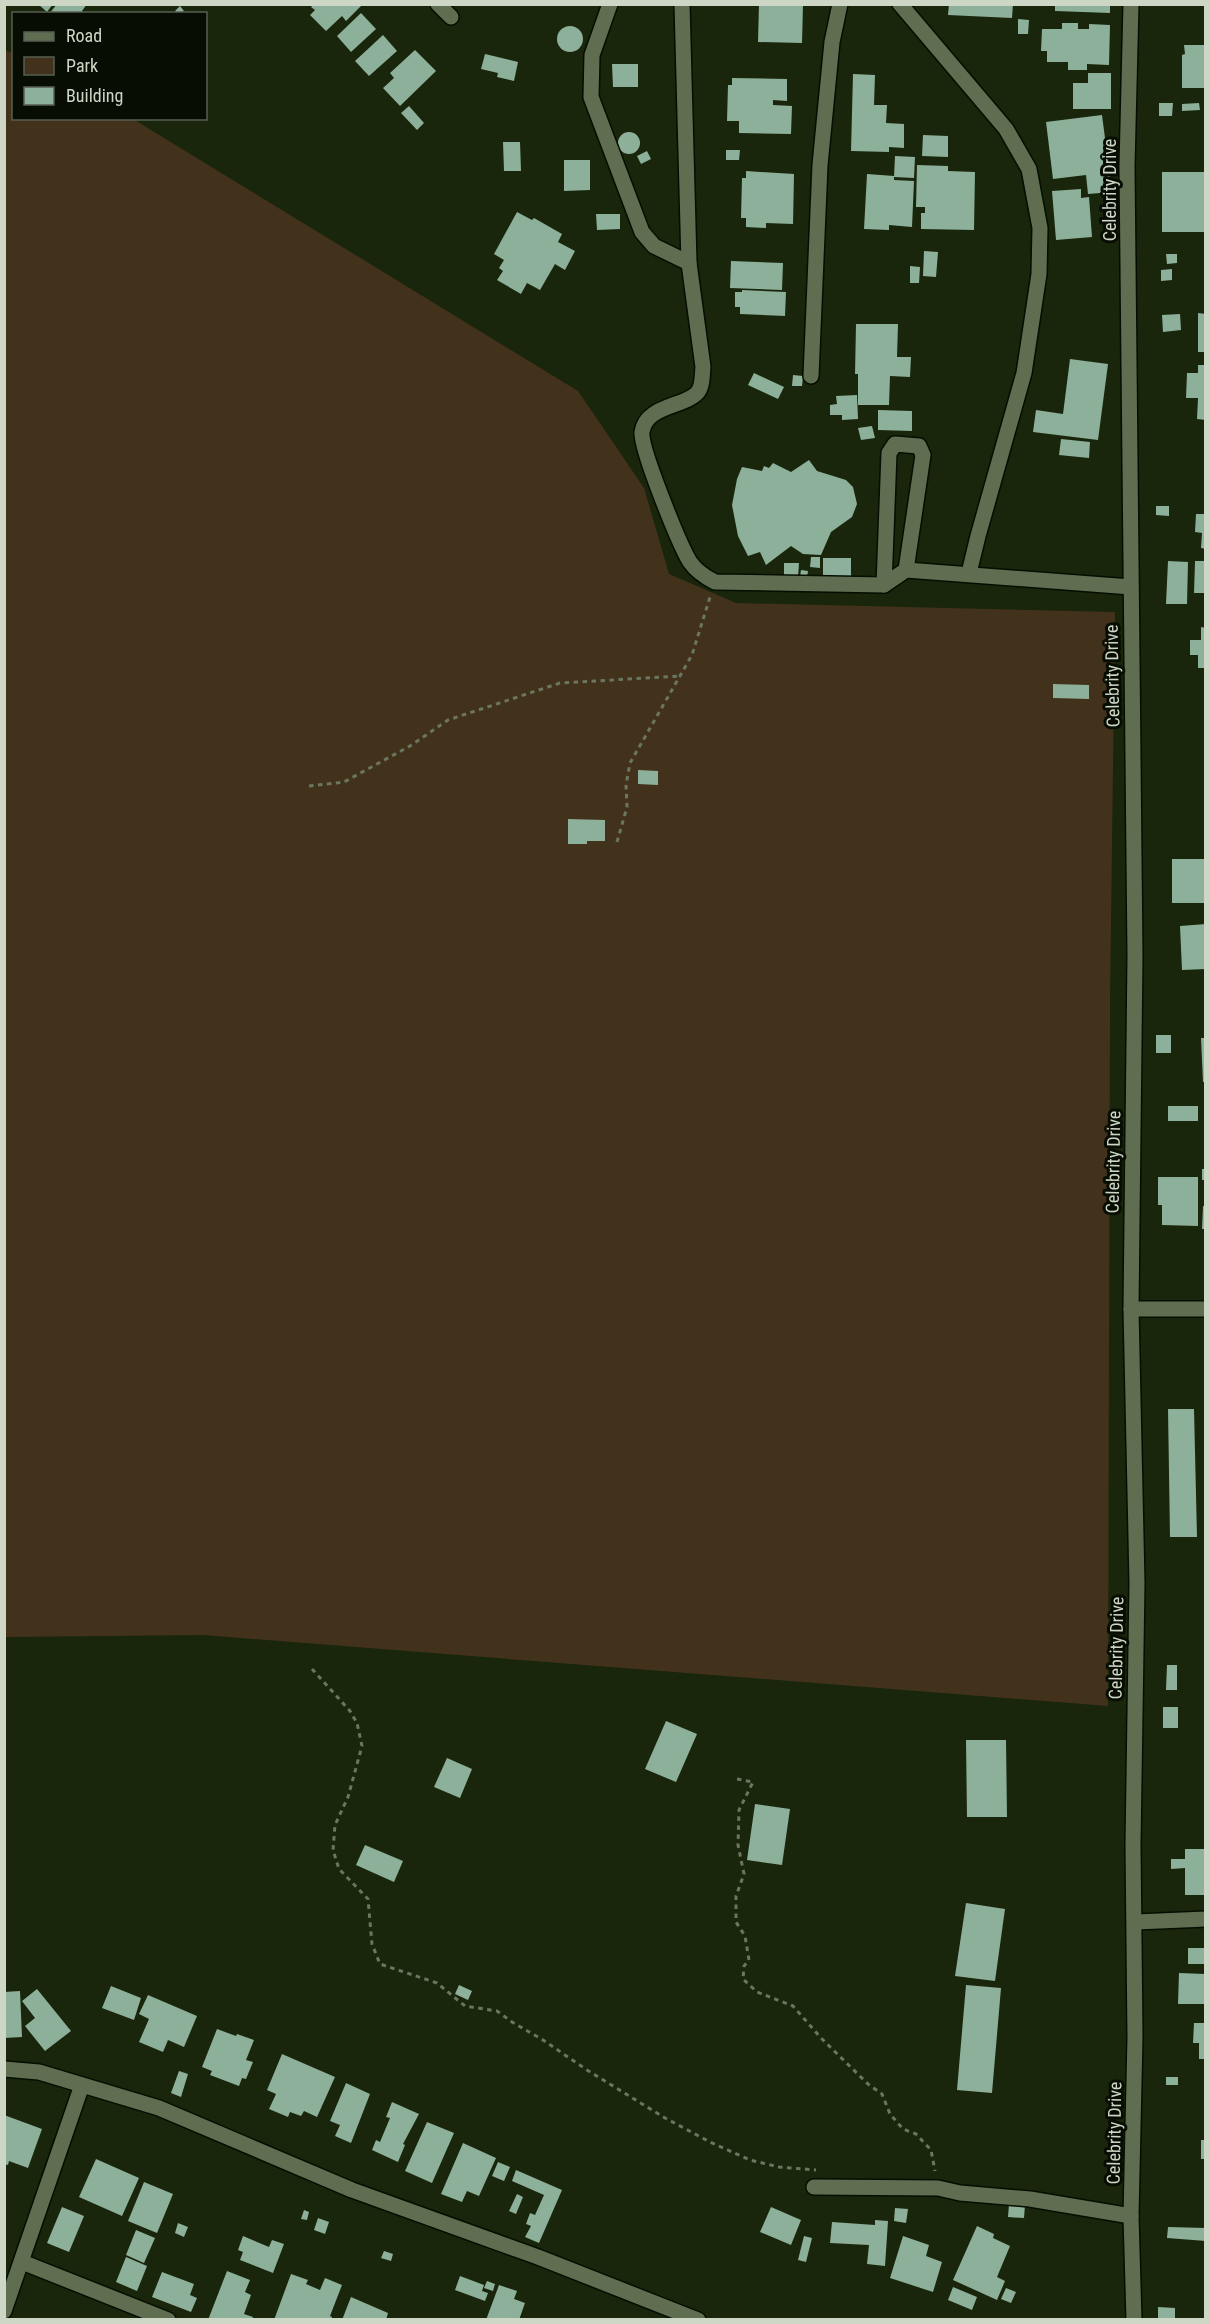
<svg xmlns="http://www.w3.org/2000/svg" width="1210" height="2324" font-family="'Roboto Condensed',sans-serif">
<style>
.green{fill:#43321b}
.building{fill:#8db09a}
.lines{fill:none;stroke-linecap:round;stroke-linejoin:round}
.minor-casing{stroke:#050e00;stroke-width:18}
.path{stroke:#6b7660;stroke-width:3;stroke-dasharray:4.5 4.5;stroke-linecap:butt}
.minor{stroke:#5f6e50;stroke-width:15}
.labels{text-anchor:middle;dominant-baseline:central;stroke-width:6;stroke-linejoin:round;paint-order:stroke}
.street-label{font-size:18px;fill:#ced7c6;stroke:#080d03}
</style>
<rect width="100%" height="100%" fill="#19260b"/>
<polygon class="green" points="4,50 13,53 14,118 133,119 578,391 644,488 669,574 736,603 1115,612 1110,1000 1108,1706 203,1635 5,1637"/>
<g class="building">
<polygon points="38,4 53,4 47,12"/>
<polygon points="57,4 87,4 82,11 85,14 49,14"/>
<polygon points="314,4 363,4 346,21 342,16 326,31 310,15 315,10 311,7"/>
<polygon points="759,4 803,4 802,43 758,42"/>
<polygon points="949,4 1013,4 1012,18 948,15"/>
<polygon points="1055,4 1110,4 1110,13 1055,11"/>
<polygon points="180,6 184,11 178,14 175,11"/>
<polygon points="361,13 376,29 351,52 337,36"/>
<polygon points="1018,19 1029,20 1028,34 1018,34"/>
<polygon points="1062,23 1078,23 1078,29 1089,29 1089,24 1110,25 1109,65 1087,64 1087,70 1068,70 1068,62 1047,62 1047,51 1041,51 1042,29 1062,29"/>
<circle cx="570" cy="39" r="13"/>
<polygon points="383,35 397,51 369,76 355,61"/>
<polygon points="1184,45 1206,45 1206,88 1182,88 1182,55 1185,54"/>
<polygon points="415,50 436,71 400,106 383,88 394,78 390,73"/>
<polygon points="485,54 518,62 514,81 497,77 498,73 481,69"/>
<polygon points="612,64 638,64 638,87 613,87"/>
<polygon points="1088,73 1111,73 1111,109 1073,109 1073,83 1088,83"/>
<polygon points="853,74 875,75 874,105 887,105 886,123 904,124 904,148 889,147 889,152 851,151"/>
<polygon points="732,78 787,79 787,101 773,100 773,105 792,106 791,134 739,133 739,121 727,121 728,85 732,85"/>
<polygon points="1159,103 1173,103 1172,116 1159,116"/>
<polygon points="1199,103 1200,110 1182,111 1182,104"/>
<polygon points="409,106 424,123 417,130 401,113"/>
<polygon points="1102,115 1112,192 1088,194 1086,175 1053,179 1046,122"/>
<circle cx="629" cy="143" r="11"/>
<polygon points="923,135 948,136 948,157 922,156"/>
<polygon points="503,142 520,142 521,171 504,171"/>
<polygon points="726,150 740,150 739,160 726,160"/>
<polygon points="647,151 651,159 641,164 637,156"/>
<polygon points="895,156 915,157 914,178 894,177"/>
<polygon points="564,160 590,160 590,190 564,191"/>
<polygon points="917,165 948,166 948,171 975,172 974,230 921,229 921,213 925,213 925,207 916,207"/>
<polygon points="746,171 794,174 793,224 766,223 766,228 746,227 746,218 741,218 742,178 746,178"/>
<rect x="1162" y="172" width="44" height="60"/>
<polygon points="867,174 894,176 894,180 914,181 912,227 889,225 889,230 864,229"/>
<polygon points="1081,189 1081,198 1089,197 1092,237 1056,240 1052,191"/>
<polygon points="517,212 532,220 534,218 562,234 558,242 575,251 565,270 555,264 540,290 527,283 521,294 497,280 503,271 499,268 504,260 494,254"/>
<polygon points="596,214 620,214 620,229 597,230"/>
<polygon points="924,251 938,252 936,277 923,276"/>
<polygon points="1166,254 1177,254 1177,263 1167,264"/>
<polygon points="731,261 783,263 782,290 730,288"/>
<polygon points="910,266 920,267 919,283 910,283"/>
<polygon points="1172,269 1172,280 1161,281 1161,270"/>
<polygon points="742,290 786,292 785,316 740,314 740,307 735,307 735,292 742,292"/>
<polygon points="1198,313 1206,314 1206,352 1198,352"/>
<polygon points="1180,314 1181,330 1163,332 1162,315"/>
<polygon points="856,324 898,324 897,357 911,357 910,377 890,376 889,405 858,405 858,374 855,374"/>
<polygon points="1070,359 1108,364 1098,440 1033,432 1036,410 1063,414"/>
<polygon points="1198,365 1206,365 1206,420 1197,419 1198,398 1186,398 1187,373 1198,373"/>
<polygon points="754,373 784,387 778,399 748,385"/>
<polygon points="793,375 803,376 802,386 792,386"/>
<polygon points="857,395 858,419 842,420 842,415 830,415 830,405 837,404 836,396"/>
<polygon points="878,410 912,411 912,431 878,430"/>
<polygon points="872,426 875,438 861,440 858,428"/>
<polygon points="1061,439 1090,442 1089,458 1059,455"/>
<polygon points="809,460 817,471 846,480 853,487 857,504 852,517 831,532 821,555 803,554 791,546 766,565 760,552 748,556 738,536 732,505 737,479 742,467 762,471 764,466 769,468 773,463 791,472"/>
<polygon points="1156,506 1169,506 1169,516 1156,515"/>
<polygon points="1196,514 1206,514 1206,549 1201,548 1202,533 1195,532"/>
<polygon points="811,557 820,557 820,568 810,567"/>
<polygon points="823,558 851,558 851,579 823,578"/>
<polygon points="1168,561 1188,562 1187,604 1166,604"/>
<polygon points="1195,561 1206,561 1206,593 1194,593"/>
<polygon points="784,563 799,563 798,578 784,577"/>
<polygon points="801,570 808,571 807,577 800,577"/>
<polygon points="1201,627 1206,628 1206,668 1198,668 1198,655 1190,655 1190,640 1201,640"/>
<polygon points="1053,684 1089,685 1089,699 1053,698"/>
<polygon points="638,770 658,771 658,785 638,784"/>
<polygon points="568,819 605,820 605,841 587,841 587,844 568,844"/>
<rect x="1172" y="859" width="34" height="44"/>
<polygon points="1206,924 1206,969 1182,970 1180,926"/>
<rect x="1156" y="1035" width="15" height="18"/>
<polygon points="1201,1038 1206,1038 1206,1082 1203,1082"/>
<rect x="1168" y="1106" width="30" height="15"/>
<rect x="1202" y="1169" width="4" height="11"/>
<polygon points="1158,1177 1198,1177 1198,1226 1162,1225 1162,1205 1158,1205"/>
<polygon points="1203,1206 1206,1206 1206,1229 1202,1229"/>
<polygon points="1168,1409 1194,1409 1197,1537 1170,1537"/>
<polygon points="1167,1665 1177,1665 1177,1690 1166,1690"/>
<rect x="1163" y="1707" width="15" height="21"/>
<polygon points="666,1721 697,1734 676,1782 645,1769"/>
<polygon points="966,1740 1006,1740 1007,1817 967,1817"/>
<polygon points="447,1758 472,1769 460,1798 434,1787"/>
<polygon points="755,1804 790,1809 782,1865 747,1860"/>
<polygon points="365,1845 403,1861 394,1882 356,1865"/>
<polygon points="1185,1849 1206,1849 1206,1895 1185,1895 1185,1868 1171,1869 1171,1859 1185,1859"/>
<polygon points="966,1903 1005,1909 995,1981 955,1976"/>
<rect x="1188" y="1948" width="18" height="16"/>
<polygon points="1179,1973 1205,1974 1205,2004 1178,2004"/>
<polygon points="459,1985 472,1991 468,2000 455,1994"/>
<polygon points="966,1985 1001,1988 992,2093 957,2090"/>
<polygon points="111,1986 141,1998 134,2020 102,2008"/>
<polygon points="37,1989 71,2031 45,2051 25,2026 35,2018 22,2001"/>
<polygon points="20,1991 22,2037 4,2038 4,1992"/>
<polygon points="148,1995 197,2016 184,2047 168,2040 163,2052 139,2042 149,2019 139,2014"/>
<polygon points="1194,2023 1206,2023 1206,2059 1199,2059 1199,2043 1193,2043"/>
<polygon points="217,2029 236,2036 237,2034 254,2040 246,2060 253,2062 246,2079 242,2078 239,2086 210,2075 212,2071 202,2067"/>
<polygon points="282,2054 335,2077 317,2117 304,2111 301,2116 290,2112 288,2117 269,2109 276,2094 267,2090"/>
<polygon points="179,2071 188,2074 181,2097 171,2093"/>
<rect x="1166" y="2077" width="12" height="8"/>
<polygon points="346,2083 370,2094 351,2143 335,2136 340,2125 330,2121"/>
<polygon points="392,2102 419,2114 403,2144 405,2145 398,2162 372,2150 376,2140 380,2142 390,2118 386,2117"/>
<polygon points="4,2115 42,2129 28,2168 9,2161 8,2165 4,2164"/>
<polygon points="427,2122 454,2133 432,2183 405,2171"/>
<rect x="1201" y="2140" width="5" height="19"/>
<polygon points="463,2143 496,2158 479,2196 467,2191 462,2202 441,2194"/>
<polygon points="96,2159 139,2178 122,2216 79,2197"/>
<polygon points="498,2162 510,2167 504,2181 492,2176"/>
<polygon points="516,2170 562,2190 539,2243 525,2237 531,2226 526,2224 530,2213 535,2215 544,2195 512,2181"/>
<polygon points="144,2182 173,2194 157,2233 128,2221"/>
<polygon points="517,2194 523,2197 516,2214 509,2211"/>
<polygon points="1009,2204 1025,2205 1024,2218 1008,2217"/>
<polygon points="62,2207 84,2216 69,2252 47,2243"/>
<polygon points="771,2207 801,2220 791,2245 760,2232"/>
<polygon points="895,2208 908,2209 906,2223 894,2221"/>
<polygon points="304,2210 309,2212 307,2220 301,2219"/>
<polygon points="318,2218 329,2222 325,2234 314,2230"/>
<polygon points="875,2220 888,2221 885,2266 867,2264 869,2245 830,2243 832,2222 875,2225"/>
<polygon points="178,2223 188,2227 184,2237 175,2233"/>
<polygon points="977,2226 994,2234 993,2238 1010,2246 997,2277 1005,2281 997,2300 953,2280"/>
<polygon points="1168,2227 1206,2228 1206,2241 1167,2238"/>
<polygon points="136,2230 155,2238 144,2263 126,2255"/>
<polygon points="243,2236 269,2247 272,2240 284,2244 273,2273 240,2260 243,2252 238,2250"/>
<polygon points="804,2236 812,2238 806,2262 798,2260"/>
<polygon points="903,2236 929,2245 926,2256 942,2262 933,2292 890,2278"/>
<polygon points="384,2251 393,2254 391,2261 381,2258"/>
<polygon points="126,2257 147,2266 137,2291 116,2282"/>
<polygon points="227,2271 250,2280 245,2292 251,2295 244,2314 253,2317 252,2320 208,2320"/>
<polygon points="162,2272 194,2284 190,2295 197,2298 191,2312 152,2297"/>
<polygon points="291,2274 308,2280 306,2284 320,2290 325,2278 342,2285 330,2316 332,2317 331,2320 274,2320"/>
<polygon points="460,2276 484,2285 482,2291 488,2293 485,2301 455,2290"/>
<polygon points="487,2281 495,2284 493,2291 484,2288"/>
<polygon points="499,2285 517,2291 514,2299 525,2303 519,2320 486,2320"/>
<polygon points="953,2287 977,2297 972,2310 948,2300"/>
<polygon points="1006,2288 1016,2292 1011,2303 1001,2299"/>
<polygon points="351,2297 388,2313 386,2320 342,2320"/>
<polygon points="1158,2307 1175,2308 1175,2318 1158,2318"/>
</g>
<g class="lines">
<defs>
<g id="minor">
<polyline points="438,4 451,17"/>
<polyline points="610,4 592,55 591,97 642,232 654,246 689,263"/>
<path d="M682,4l7,259 14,104c-1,8 0,20 -6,26 -13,14 -51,12 -55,39 -2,16 38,114 48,130 7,10 15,15 25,20l169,3 22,-15 225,17"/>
<polyline points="900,4 1006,129 1029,169 1040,228 1039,274 1024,373 978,536 969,573"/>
<polyline points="1131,4 1127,166 1135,956 1131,1309 1137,1583 1133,1844 1135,2037 1131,2216 1134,2320"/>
<polyline points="811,376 820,165 832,42 840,4"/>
<polyline points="884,585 889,453 895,444 919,446 923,455 906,570"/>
<polyline points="1131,1309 1206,1309"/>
<polyline points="1136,1922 1206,1919"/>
<polyline points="4,2069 39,2072 159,2108 352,2190 538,2257 698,2320"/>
<polyline points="814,2187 938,2188 960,2193 1030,2199 1131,2216"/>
<polyline points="22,2262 168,2320"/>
<polyline points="4,2311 82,2085"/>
</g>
</defs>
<use href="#minor" class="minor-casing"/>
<g class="path">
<polyline points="309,786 344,782 410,746 448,720 560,683 681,676"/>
<polyline points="617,842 627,807 626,785 630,763 692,655 710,597"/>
<polyline points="312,1669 350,1711 357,1723 362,1746 348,1797 335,1825 333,1850 339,1869 368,1899 372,1944 380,1964 437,1983 465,2006 497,2011 512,2022 543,2040 587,2070 665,2118 710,2142 750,2160 779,2167 816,2170"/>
<polyline points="737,1779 753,1782 739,1810 738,1845 744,1874 736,1896 736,1922 745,1936 749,1960 744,1966 743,1979 757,1992 793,2006 821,2038 868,2084 882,2094 890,2114 903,2129 916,2134 931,2150 935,2171"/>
</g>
<use href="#minor" class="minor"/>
</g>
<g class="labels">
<g class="street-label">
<text transform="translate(1109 190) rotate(-90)">Celebrity Drive</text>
<text transform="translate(1112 676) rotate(-91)">Celebrity Drive</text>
<text transform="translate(1113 1162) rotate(-89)">Celebrity Drive</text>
<text transform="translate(1116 1648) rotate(-89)">Celebrity Drive</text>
<text transform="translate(1114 2133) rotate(-89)">Celebrity Drive</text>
</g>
</g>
<rect width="1210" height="2324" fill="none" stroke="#ced7c6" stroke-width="12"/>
<rect x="12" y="12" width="195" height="108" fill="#080d03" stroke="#575e51" stroke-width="1.5"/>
<rect x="24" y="32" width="30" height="9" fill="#5f6e50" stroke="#575e51" stroke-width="1.5"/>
<text x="66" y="42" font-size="18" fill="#ced7c6">Road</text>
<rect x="24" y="57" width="30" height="18" fill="#43321b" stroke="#575e51" stroke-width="1.5"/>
<text x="66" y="72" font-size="18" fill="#ced7c6">Park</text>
<rect x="24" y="87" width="30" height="18" fill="#8db09a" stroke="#575e51" stroke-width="1.5"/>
<text x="66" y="102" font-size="18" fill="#ced7c6">Building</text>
</svg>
